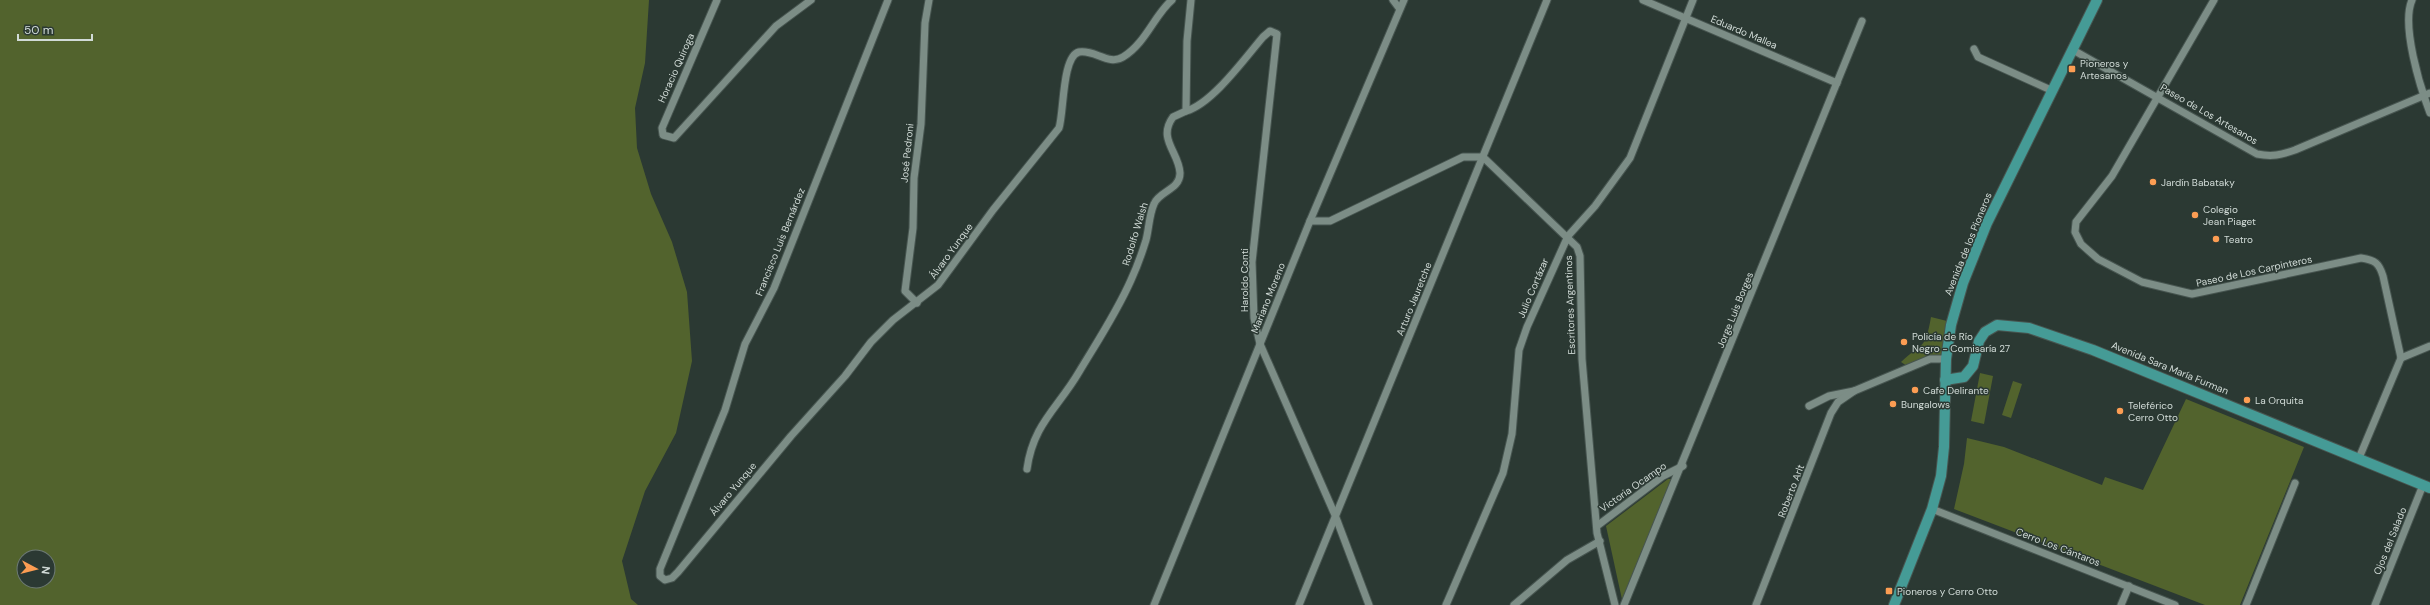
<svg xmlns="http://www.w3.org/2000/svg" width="2430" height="605" font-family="'DM Sans',sans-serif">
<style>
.green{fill:#52632d;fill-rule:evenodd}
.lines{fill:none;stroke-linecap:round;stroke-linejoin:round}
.minor-casing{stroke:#475550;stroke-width:9}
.major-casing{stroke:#475550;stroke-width:12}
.minor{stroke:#7c8d86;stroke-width:7}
.major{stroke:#459b96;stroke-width:10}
.poi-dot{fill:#fc9d53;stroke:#2b3933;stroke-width:1.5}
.labels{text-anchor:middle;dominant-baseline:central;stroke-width:3;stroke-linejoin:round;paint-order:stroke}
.street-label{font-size:10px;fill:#d1dbd7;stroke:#2b3933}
.poi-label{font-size:10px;fill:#d1dbd7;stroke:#2b3933;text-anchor:start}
</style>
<rect width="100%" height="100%" fill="#2b3933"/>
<g class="green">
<path d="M0,0h649l-4,63 -10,45 2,40 14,46 21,48 15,50 5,69 -16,72 -31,58 -23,70 9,38 7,6h-638zM24,557h24v24h-24z"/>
<path d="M1931,317l16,4 -5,34h-11l-24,11 -6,-4c22,-21 24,-11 30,-45z"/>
<polygon points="1980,373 1993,376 1984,424 1971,421"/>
<polygon points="2013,381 2022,384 2011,418 2002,415"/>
<polygon points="2186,399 2304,447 2240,605 2205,605 1954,509 1964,464 1967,438 2004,447 2102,485 2105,477 2143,490"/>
<polygon points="1668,479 1672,479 1623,604 1606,526"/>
</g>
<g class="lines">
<defs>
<g id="minor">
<polyline points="717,0 662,128 663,135 674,138 776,26 811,0"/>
<path d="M888,0l-114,288 -29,56 -20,66 -65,159v7l5,4 7,-2 6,-6 113,-136 54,-60 26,-34 22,-22 45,-35 55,-75 66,-82c5,-15 3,-72 20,-76 15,-3 30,14 44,5 23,-14 32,-43 49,-57"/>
<polyline points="1393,0 1399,8"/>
<polyline points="1643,0 1837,83"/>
<path d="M2214,0l-102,176 -36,46 -1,10 6,12 17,15 44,23 50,12 169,-36c14,2 18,5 22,18l18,82 -42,100"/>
<path d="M2412,0c-11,25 8,87 18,113"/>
<polyline points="1974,49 1978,57 2053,91"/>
<path d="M2073,50l184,104c15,3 24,1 38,-4l135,-57"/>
<path d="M1186,111c26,-7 59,-53 77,-74l7,-6 7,3 -25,228 2,56 6,26 75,171 34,90"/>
<polyline points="1310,221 1330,221 1463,157 1483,157 1577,247 1580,256 1582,359 1597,533 1615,605"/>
<polyline points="917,303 905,291 913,228 914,178 921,124 925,23 929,0"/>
<polyline points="2401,358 2430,346"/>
<polyline points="1809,406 1829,396 1854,391 1930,359 1946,359"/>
<path d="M1027,469c6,-45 31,-61 52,-97 18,-30 38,-60 52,-92 6,-13 11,-27 15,-40 3,-11 3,-25 8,-36 5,-13 26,-14 26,-31 -1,-21 -23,-34 -7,-56l13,-6 1,-70 4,-41"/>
<polyline points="1932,509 2175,605"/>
<polyline points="1597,526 1663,476 1683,466"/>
<polyline points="1154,605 1310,221 1404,0"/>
<polyline points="1299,605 1547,0"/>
<polyline points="1446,605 1503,473 1512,434 1519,350 1527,327 1568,236 1595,206 1630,158 1693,0"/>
<polyline points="1514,605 1567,560 1600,541"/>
<polyline points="1624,605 1862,21"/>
<polyline points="1756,605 1831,413 1838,402 1854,391"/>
<polyline points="2121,605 2129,586"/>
<polyline points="2246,605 2295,483"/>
<polyline points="2375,605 2423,485"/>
</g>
<g id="major">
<polyline points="1945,380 1964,377 1973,366 1979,341 1985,332 1997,325 2029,328 2093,350 2430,488"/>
<polyline points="1894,605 1932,509 1941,476 1944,447 1946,359 1951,325 1963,283 1987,223 2097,0"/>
</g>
</defs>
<use href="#minor" class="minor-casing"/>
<use href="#major" class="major-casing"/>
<use href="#minor" class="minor"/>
<use href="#major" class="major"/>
</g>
<g class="poi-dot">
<rect x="2068" y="65" width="8" height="8" rx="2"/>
<circle cx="2153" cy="182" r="4"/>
<circle cx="2195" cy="215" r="4"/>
<circle cx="2216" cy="239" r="4"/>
<circle cx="1904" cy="342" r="4"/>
<circle cx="1915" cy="390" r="4"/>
<circle cx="2247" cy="400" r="4"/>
<circle cx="1893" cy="404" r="4"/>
<circle cx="2120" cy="411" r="4"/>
<rect x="1885" y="587" width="8" height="8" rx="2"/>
</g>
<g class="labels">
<g class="street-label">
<text transform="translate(1744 32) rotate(23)">Eduardo Mallea</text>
<text transform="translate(676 68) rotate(-66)">Horacio Quiroga</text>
<text transform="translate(2209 114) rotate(30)">Paseo de Los Artesanos</text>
<text transform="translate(907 153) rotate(-84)">José Pedroni</text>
<text transform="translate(1135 234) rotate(-73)">Rodolfo Walsh</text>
<text transform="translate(780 242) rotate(-68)">Francisco Luis Bernárdez</text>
<text transform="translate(1968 244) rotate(-68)">Avenida de los Pioneros</text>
<text transform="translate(951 251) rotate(-54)">Álvaro Yunque</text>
<text transform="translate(2254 271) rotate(-12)">Paseo de Los Carpinteros</text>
<text transform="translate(1244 280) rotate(-90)">Haroldo Conti</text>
<text transform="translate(1533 288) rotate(-67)">Julio Cortázar</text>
<text transform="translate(1268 298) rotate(-68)">Mariano Moreno</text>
<text transform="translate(1414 299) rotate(-68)">Arturo Jauretche</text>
<text transform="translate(1570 305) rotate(-92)">Escritores Argentinos</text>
<text transform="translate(1735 310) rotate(-68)">Jorge Luis Borges</text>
<text transform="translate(2170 368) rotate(22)">Avenida Sara María Furman</text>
<text transform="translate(1633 487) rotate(-35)">Victoria Ocampo</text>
<text transform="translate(733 489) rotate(-50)">Álvaro Yunque</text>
<text transform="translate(1791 491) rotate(-69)">Roberto Arlt</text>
<text transform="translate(2390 541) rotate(-68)">Ojos del Salado</text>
<text transform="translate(2058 547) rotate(21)">Cerro Los Cántaros</text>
</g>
<g class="poi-label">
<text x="2080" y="63">Pioneros y<tspan x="2080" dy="12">Artesanos</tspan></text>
<text x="2161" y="182">Jardín Babataky</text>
<text x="2203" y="209">Colegio<tspan x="2203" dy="12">Jean Piaget</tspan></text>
<text x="2224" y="239">Teatro</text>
<text x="1912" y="336">Policía de Río<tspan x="1912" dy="12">Negro - Comisaría 27</tspan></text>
<text x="1923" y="390">Cafe Delirante</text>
<text x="2255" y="400">La Orquita</text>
<text x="1901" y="404">Bungalows</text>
<text x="2128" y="405">Teleférico<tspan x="2128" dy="12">Cerro Otto</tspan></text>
<text x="1897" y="591">Pioneros y Cerro Otto</text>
</g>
</g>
<g transform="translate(36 569) rotate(97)"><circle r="19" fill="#2b3933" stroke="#6d7a75"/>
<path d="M0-3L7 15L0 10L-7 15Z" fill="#fc9d53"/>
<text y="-6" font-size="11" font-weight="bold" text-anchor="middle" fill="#d1dbd7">N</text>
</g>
<path d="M18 34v6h74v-6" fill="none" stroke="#d1dbd7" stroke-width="2"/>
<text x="24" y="34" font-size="12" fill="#d1dbd7" stroke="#2b3933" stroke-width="3" paint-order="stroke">50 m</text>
</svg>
